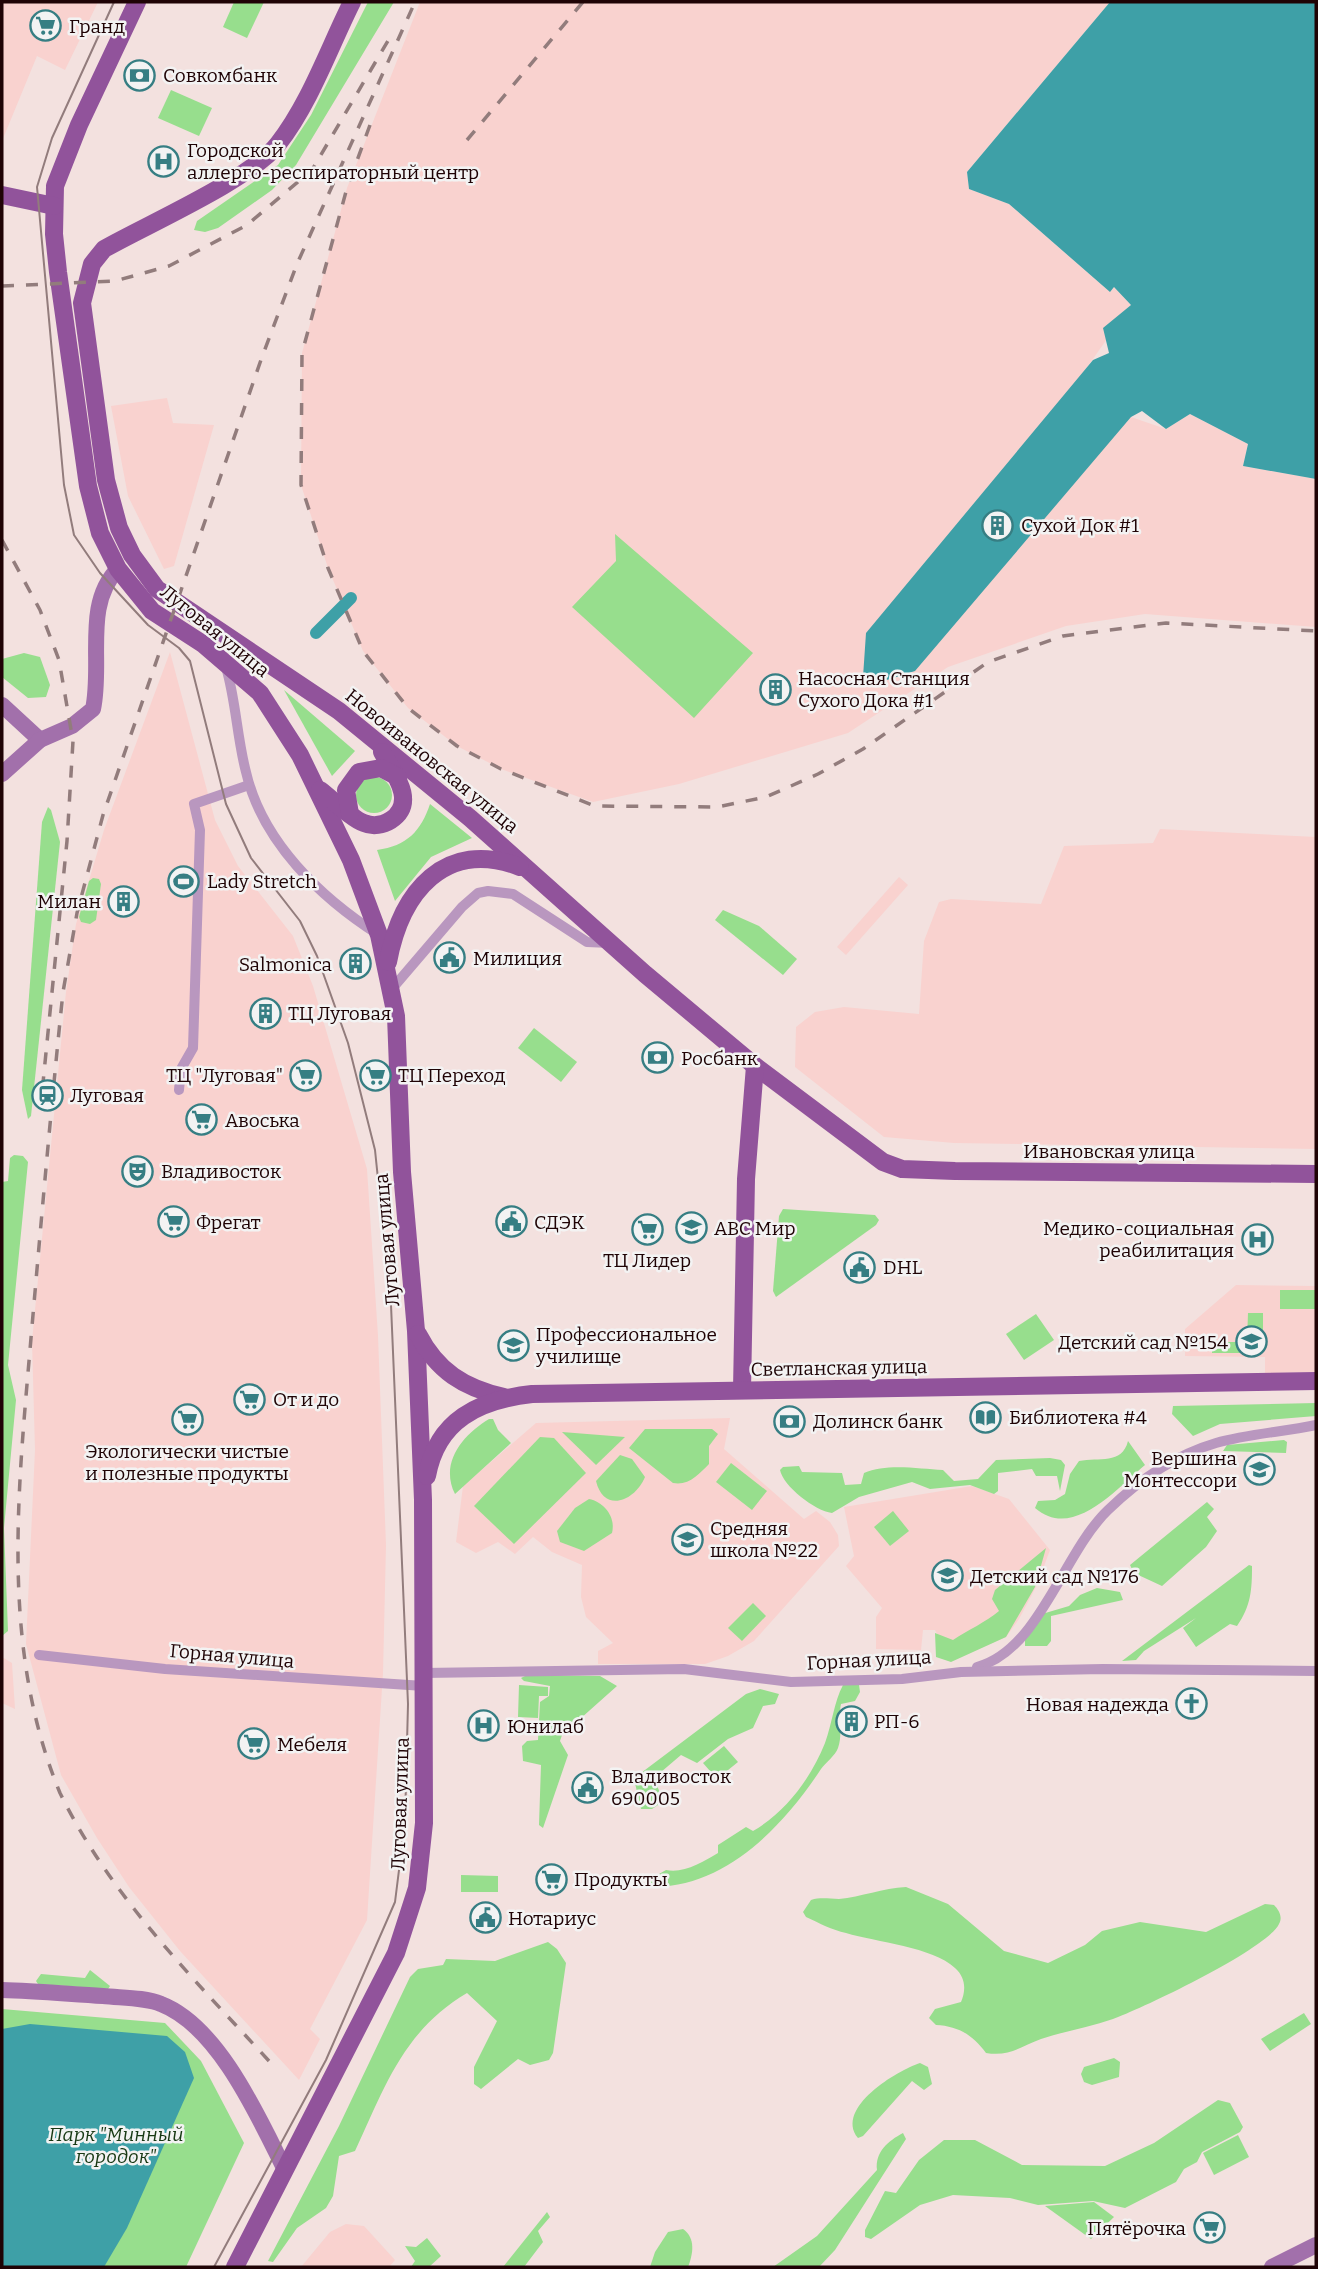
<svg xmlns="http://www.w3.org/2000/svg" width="1318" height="2269" font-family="Bitter,serif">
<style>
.built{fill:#f9d2cf}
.green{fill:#97de8d}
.water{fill:#3ea0a7}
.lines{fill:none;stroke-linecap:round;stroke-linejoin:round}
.canal{stroke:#3ea0a7;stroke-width:12}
.street{stroke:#b997bf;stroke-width:10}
.secondary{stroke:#a270ab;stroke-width:16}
.primary{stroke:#91539b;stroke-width:18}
.tram{stroke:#927c7c;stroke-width:2}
.rail{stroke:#927c7c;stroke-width:3.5;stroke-dasharray:12 12;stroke-linecap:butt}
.labels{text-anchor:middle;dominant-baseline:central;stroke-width:5;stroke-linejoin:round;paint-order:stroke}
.poi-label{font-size:19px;fill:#1f0305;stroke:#f3f3f3;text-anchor:start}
.street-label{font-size:19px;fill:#1f0305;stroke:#f3f3f3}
.park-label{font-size:19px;font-style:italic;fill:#173813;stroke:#f3f3f3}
</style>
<rect width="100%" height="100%" fill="#f3e1df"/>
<g class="built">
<polygon points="2,2 98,2 65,70 37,56 2,141"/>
<polygon points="420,2 1110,2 967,172 969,189 1009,204 1110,292 1114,287 1131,305 1083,373 1131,417 1166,429 1190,414 1248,444 1243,466 1316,479 1316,627 1145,614 1066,626 948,667 848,733 679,784 593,802 501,769 457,746 408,708 363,651 328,568 301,485 302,353 347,188"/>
<polygon points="167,398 173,423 214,425 174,566 164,569 128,496 111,406"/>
<polygon points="170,652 215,820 238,866 293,936 313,986 367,1169 378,1336 386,1545 383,1673 367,1920 310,2029 320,2039 299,2080 180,1951 129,1887 97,1838 61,1775 26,1644 35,1450 32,1341 66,992 76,924 104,830"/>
<polygon points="1160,829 1316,837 1316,1149 954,1143 884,1137 795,1067 796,1027 815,1012 844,1007 919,1014 924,941 939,902 951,899 1041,904 1064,846 1153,843"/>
<polygon points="899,877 908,885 846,955 837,947"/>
<polygon points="1236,1285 1316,1286 1316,1372 1265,1373 1265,1357 1185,1356 1185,1329"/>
<polygon points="730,1418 724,1449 804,1519 816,1511 830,1522 838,1535 839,1546 754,1641 728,1656 705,1664 598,1664 598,1651 613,1643 586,1617 581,1597 582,1565 552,1552 533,1537 515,1554 498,1542 476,1553 456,1542 463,1486 536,1423"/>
<polygon points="972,1486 1009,1499 1050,1550 1037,1585 1019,1619 1006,1637 951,1661 935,1630 923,1630 921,1650 876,1649 876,1617 882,1608 846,1566 854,1556 844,1507"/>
<polygon points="2,1657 12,1663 15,1709 2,1703"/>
<polygon points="346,2224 364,2226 395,2260 389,2267 301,2267 330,2232"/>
</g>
<g class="green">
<polygon points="234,2 264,2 247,38 223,27"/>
<polygon points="368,2 394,2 296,165 272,190 218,228 205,232 194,230 197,221 278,165 311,115"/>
<polygon points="171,90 212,108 199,136 158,118"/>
<polygon points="615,534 753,653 694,718 572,607 616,561"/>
<polygon points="24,653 40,657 50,685 46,697 28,698 2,677 2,659"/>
<polygon points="284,690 355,751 332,776"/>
<circle cx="374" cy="795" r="18"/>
<path d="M430,804l42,34 -41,19 -36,44 -18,-51c30,-4 44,-19 53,-46z"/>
<polygon points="48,807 51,810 60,842 31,1116 28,1119 22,1090 42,822"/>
<polygon points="93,878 99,879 101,884 96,920 90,924 81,922 79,917 89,881"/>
<polygon points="723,910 759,926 797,959 783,975 715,920"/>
<polygon points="534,1028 577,1062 561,1082 518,1048"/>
<polygon points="14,1155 23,1156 28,1162 8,1365 16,1400 4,1528 8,1631 2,1636 2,1182 8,1181 10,1158"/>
<polygon points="783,1209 875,1215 879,1220 876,1225 776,1297 773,1291 779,1216"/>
<rect x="1280" y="1290" width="36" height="19"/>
<polygon points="1248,1313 1263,1313 1263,1353 1212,1353 1212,1342 1247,1342"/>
<polygon points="1036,1314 1054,1340 1024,1360 1006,1334"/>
<polygon points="1316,1403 1316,1416 1220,1424 1193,1436 1172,1414 1173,1406"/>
<path d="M489,1419h4l5,11 13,13 -56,51c-16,-32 9,-60 34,-75z"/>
<path d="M645,1429h67l6,5 -9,12v18c-10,10 -20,22 -36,19l-44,-35z"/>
<polygon points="562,1432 625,1437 596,1465"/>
<polygon points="540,1437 554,1438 586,1473 514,1544 474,1506"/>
<polygon points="1284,1440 1287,1442 1286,1453 1223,1451 1227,1445"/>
<path d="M1128,1441l17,24c-28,23 -72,76 -110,43l3,-7 17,-1 10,-6 5,-20 9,-13c20,-4 43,4 49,-20z"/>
<path d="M620,1455l12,4 13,18c-10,24 -41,37 -49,4z"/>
<path d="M1050,1458l11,2 4,5 -5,26 -3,-15h-21l-4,-7 -34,4v18l-4,3 -24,-9 -40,4 -18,-7 -53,15 -27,16c-17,-2 -49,-27 -52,-43l3,-3 16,-1 3,6 40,1 3,12 16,-1 3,-11c23,-10 55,-4 79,-3l11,11 24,-2 18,-19z"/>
<polygon points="731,1463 767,1491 752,1510 716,1482"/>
<path d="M589,1499c15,3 27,18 23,34l-28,18 -24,-9 -3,-11 18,-23z"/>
<polygon points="1207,1502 1214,1509 1207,1517 1217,1531 1206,1547 1162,1586 1134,1573 1130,1565"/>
<polygon points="893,1511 909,1531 890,1546 874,1527"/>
<path d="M1046,1548l-11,39 -29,50 -55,25 -15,-5 -1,-24 18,7c15,-10 33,-18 46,-29l-7,-12 3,-9z"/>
<path d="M1249,1565l3,1c0,24 -1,40 -15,60l-7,-2 -34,23 -13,-19 13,-10 -52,33 -8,9 -14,1z"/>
<polygon points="1097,1588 1120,1592 1123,1600 1051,1616 1051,1641 1047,1646 1025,1646 1025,1639 1042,1614 1069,1606 1080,1595"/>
<polygon points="753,1603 766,1616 742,1641 728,1628"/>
<polygon points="527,1675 600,1676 617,1686 562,1735 560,1741 568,1755 543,1828 539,1825 541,1765 523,1761 522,1746 527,1741 538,1740 540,1702 549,1696 550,1686 524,1681 521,1678"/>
<polygon points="519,1685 548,1687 548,1696 539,1696 538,1718 518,1717"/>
<path d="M843,1685h16l1,7 -5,9 -14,3c-3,14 2,31 -3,44 -3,8 -12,14 -17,21 -38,58 -100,124 -177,117l1,-4 21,-12c17,4 37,-8 52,-17v-8l28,-18 7,4c33,-19 58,-53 72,-88 7,-19 9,-41 18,-58z"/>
<polygon points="760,1689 779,1694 775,1704 763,1706 753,1728 728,1739 697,1763 681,1755 654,1778 660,1793 658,1805 652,1809 641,1809 635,1783 637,1776 746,1694"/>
<polygon points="724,1746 738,1762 717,1779 703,1763"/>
<polygon points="461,1875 498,1876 498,1892 461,1892"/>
<path d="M906,1887l42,17 56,47 44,12 37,-18 17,-14 38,-9 66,10 59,-28 9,1c5,5 9,12 5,19 -12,25 -136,84 -166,95 -23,8 -48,12 -72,20 -20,7 -31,18 -55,14 -13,-18 -28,-27 -50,-28l-7,-7 6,-9 26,-7c5,-12 5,-24 -6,-34 -22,-21 -79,-26 -109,-35 -14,-3 -27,-10 -40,-16l-3,-5 8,-12c10,-3 18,-1 28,-1 22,-2 44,-11 67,-12z"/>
<path d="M548,1942l9,7 9,14 -13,90 -4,7 -19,5 -12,-6 -37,30 -7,-5v-17l23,-46 -30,-28c-64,38 -82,94 -112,158l-16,5 -6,40 -7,12 -29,20 -24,34 -5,-1 71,-135 71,-149 8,-8 25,-4 3,-6 49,2z"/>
<polygon points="90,1970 110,1986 108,1989 38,1984 36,1981 41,1974 85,1978"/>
<polygon points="2,2009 165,2023 201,2061 244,2143 186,2267 2,2267"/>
<polygon points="1304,2013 1311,2024 1270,2051 1261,2039"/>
<polygon points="1114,2058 1120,2062 1119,2077 1092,2085 1084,2082 1081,2074 1084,2067"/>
<path d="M920,2063l8,4 4,17 -8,6 -12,-9 -49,55 -5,2c-24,-30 40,-68 62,-75z"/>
<polygon points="1218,2100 1230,2103 1243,2127 1240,2132 1202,2152 1197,2162 1184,2169 1176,2182 1125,2208 1093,2201 1038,2205 1010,2198 953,2195 920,2205 871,2239 865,2237 865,2230 885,2191 896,2193 919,2160 944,2140 975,2140 1022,2165 1105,2166 1154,2143"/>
<path d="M903,2133l3,6 -71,111 -16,17h-46l44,-31 60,-66c-2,-18 11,-29 26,-37z"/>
<polygon points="1238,2135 1249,2157 1214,2175 1203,2153"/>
<polygon points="1094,2202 1114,2217 1091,2239 1045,2206"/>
<polygon points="547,2212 550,2217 538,2231 543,2242 524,2267 503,2267"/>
<path d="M683,2229c13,9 10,25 5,38h-38l5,-15 13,-20z"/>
<polygon points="427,2238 441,2256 429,2267 411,2267 415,2261 405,2246 416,2247"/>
</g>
<g class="water">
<polygon points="1110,2 1316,2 1316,479 1243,466 1248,444 1190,414 1166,429 1142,411 1131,417 915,671 871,685 863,677 866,633 1093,360 1109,353 1103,328 1131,305 1114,287 1110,292 1009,204 969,189 967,172"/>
<polygon points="30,2024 167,2036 185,2052 194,2078 127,2228 104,2267 2,2267 2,2029"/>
</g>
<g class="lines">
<polyline class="canal" points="316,633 351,598"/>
<g class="street">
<path d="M226,667c10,34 11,71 20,105 16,70 75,126 133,163"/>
<polyline points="391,990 462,907 478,893 488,891 513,894 587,942 610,943"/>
<polyline points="179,1090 181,1069 193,1048 200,830 194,804 249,785"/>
<polyline points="39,1655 165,1669 424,1686"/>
<path d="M977,1667c62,-16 86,-114 131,-157 30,-29 67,-55 108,-67 32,-9 67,-11 100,-18"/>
<polyline points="423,1673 684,1669 791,1682 902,1679 961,1672 1103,1669 1316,1671"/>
</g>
<g class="secondary">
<polyline points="2,705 40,740"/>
<path d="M2,774l38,-34 32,-14 21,-17c10,-46 -10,-105 25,-140"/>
<path d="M2,1990c34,1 67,4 101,6 19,2 41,1 58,8 57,22 97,112 123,164"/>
<polyline points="1272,2267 1316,2245"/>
</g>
<g class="primary">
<polyline points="137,2 79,125 55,186 54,234 58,272 88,486 100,533 118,569 152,611 203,644 260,693 300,755 351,860 379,935 396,1016 402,1172 416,1331 423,1500 424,1823 417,1888 396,1953 235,2267"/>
<path d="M352,2c-23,46 -42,101 -74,142 -27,35 -132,81 -174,105l-12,15 -10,39 24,177 13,48 13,27 25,34 182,122 131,107 175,156 110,92 128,96 19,7 53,2 361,3"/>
<polyline points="2,195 54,206"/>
<path d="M320,790c12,9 32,29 44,33 9,4 19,2 27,-3 27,-18 2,-48 -9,-68"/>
<polyline points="350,814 346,790 359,772 381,768 398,777"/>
<path d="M388,962c13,-70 57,-124 132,-95"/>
<path d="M418,1334c19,37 46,54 86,63"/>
<polyline points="742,1390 746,1179 755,1066"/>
<path d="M427,1476c10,-56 52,-76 105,-82l784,-13"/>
</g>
<polyline class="tram" points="114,2 52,138 37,187 64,485 74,535 100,573 148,625 179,648 190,661 226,804 251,858 300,921 317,956 348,1043 375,1150 391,1305 408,1704 405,1822 395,1902 326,2060 214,2267"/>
<g class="rail">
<polyline points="370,125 347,188 302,353 301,485 328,568 363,651 408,708 457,746 501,769 595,806 717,807 766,797 818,774 863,749 988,662 1063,636 1166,623 1316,631"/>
<polyline points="467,140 583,2"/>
<polyline points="2,286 115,281 169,266 247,225 312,170 389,39"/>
<polyline points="2,540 40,610 59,660 73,741 67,841 41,1103"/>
<path d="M269,2061c-77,-84 -158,-164 -209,-268 -60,-145 -42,-302 -29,-455 10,-115 20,-230 32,-346l14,-79 26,-98 159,-458 35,-93 118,-262"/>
</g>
</g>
<defs>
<symbol id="supermarket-ring" viewBox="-11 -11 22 22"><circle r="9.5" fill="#f3f3f3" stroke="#367e83" stroke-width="1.5"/><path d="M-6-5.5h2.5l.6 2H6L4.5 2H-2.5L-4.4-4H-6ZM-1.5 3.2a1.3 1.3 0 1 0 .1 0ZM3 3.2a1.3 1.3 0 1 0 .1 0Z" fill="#367e83"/></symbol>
<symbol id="bank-ring" viewBox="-11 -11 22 22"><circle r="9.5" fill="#f3f3f3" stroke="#367e83" stroke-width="1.5"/><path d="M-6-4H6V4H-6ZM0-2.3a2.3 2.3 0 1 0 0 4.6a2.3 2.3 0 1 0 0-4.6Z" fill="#367e83"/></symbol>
<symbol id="hospital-ring" viewBox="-11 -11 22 22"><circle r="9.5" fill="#f3f3f3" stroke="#367e83" stroke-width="1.5"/><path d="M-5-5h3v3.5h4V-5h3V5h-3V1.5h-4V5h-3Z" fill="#367e83"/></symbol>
<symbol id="building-ring" viewBox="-11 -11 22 22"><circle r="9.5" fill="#f3f3f3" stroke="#367e83" stroke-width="1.5"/><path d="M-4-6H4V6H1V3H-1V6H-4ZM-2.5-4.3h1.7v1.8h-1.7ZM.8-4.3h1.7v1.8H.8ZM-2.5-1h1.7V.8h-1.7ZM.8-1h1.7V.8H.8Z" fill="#367e83"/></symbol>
<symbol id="stadium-ring" viewBox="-11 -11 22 22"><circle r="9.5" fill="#f3f3f3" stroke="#367e83" stroke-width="1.5"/><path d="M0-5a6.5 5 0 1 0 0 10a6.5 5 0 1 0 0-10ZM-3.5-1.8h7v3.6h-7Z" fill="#367e83"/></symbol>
<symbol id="civic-ring" viewBox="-11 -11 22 22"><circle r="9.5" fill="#f3f3f3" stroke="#367e83" stroke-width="1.5"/><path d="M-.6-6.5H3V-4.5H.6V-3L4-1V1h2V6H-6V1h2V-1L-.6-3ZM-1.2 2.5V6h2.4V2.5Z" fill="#367e83"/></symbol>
<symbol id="station-ring" viewBox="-11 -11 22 22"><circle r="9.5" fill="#f3f3f3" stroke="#367e83" stroke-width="1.5"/><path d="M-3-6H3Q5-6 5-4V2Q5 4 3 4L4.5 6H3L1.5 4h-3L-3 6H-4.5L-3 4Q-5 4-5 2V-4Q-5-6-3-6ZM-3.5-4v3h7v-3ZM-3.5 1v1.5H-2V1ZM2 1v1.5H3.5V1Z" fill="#367e83"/></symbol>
<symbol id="theatre-ring" viewBox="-11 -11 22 22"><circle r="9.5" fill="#f3f3f3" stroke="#367e83" stroke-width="1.5"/><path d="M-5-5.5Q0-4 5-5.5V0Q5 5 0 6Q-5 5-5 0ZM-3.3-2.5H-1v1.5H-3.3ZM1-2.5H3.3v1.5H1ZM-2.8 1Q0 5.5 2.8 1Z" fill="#367e83"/></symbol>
<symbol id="school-ring" viewBox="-11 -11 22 22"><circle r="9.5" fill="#f3f3f3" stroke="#367e83" stroke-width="1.5"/><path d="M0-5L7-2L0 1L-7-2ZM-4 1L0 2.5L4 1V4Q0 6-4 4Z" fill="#367e83"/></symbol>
<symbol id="university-ring" viewBox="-11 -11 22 22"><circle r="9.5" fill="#f3f3f3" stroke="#367e83" stroke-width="1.5"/><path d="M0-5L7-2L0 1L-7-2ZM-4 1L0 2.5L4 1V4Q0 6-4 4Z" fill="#367e83"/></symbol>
<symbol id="library-ring" viewBox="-11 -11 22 22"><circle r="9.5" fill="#f3f3f3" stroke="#367e83" stroke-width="1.5"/><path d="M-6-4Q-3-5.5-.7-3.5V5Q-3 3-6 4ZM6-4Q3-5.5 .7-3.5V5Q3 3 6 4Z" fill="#367e83"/></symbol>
<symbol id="church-ring" viewBox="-11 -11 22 22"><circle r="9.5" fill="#f3f3f3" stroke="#367e83" stroke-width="1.5"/><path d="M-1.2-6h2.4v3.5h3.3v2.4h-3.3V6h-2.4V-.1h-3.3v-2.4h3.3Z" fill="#367e83"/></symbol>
</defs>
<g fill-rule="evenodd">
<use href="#supermarket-ring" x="28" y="8" width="35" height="35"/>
<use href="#bank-ring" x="122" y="58" width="35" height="35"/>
<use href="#hospital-ring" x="146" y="144" width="35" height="35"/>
<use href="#building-ring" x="980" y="508" width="35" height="35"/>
<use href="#building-ring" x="758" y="672" width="35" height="35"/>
<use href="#stadium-ring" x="166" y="864" width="35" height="35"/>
<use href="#building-ring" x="106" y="884" width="35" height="35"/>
<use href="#civic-ring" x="432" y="940" width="35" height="35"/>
<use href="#building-ring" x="338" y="946" width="35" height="35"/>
<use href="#building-ring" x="248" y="996" width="35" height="35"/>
<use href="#bank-ring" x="640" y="1040" width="35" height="35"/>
<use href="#supermarket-ring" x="288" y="1058" width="35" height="35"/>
<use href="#supermarket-ring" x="358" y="1058" width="35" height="35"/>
<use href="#station-ring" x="30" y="1078" width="35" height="35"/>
<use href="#supermarket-ring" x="184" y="1102" width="35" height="35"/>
<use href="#theatre-ring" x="120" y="1154" width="35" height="35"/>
<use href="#supermarket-ring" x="156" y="1204" width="35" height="35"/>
<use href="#civic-ring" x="494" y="1204" width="35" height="35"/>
<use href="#school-ring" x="674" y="1210" width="35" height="35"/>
<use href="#supermarket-ring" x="630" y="1212" width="35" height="35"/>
<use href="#hospital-ring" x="1240" y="1222" width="35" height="35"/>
<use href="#civic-ring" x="842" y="1250" width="35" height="35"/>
<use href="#school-ring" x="1234" y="1324" width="35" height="35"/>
<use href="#university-ring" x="496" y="1328" width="35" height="35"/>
<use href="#supermarket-ring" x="232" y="1382" width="35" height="35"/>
<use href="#library-ring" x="968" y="1400" width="35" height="35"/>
<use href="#supermarket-ring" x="170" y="1402" width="35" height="35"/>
<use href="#bank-ring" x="772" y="1404" width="35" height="35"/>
<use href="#school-ring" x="1242" y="1452" width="35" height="35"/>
<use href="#school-ring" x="670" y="1522" width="35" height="35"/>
<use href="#school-ring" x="930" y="1558" width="35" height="35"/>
<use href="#church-ring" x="1174" y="1686" width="35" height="35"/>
<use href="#building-ring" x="834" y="1704" width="35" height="35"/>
<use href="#hospital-ring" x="466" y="1708" width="35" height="35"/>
<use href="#supermarket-ring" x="236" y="1726" width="35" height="35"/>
<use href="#civic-ring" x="570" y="1770" width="35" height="35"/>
<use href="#supermarket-ring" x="534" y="1862" width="35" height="35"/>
<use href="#civic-ring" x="468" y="1900" width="35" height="35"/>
<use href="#supermarket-ring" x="1192" y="2210" width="35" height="35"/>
</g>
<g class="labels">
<g class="poi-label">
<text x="69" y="26">Гранд</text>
<text x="163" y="75">Совкомбанк</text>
<text x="187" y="150">Городской<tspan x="187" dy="22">аллерго-респираторный центр</tspan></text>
<text x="1021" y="525">Сухой Док #1</text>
<text x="798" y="678">Насосная Станция<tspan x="798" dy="22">Сухого Дока #1</tspan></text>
<text x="207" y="881">Lady Stretch</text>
<text x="101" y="901" text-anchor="end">Милан</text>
<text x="473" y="958">Милиция</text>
<text x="332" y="964" text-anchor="end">Salmonica</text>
<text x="288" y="1013">ТЦ Луговая</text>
<text x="681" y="1058">Росбанк</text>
<text x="283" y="1075" text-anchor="end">ТЦ "Луговая"</text>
<text x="398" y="1075">ТЦ Переход</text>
<text x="70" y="1095">Луговая</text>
<text x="225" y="1120">Авоська</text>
<text x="161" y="1171">Владивосток</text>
<text x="196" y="1222">Фрегат</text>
<text x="534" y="1222">СДЭК</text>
<text x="714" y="1228">ABC Мир</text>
<text x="1234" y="1228" text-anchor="end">Медико-социальная<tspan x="1234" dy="22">реабилитация</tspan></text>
<text x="647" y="1260" text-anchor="middle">ТЦ Лидер</text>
<text x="883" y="1267">DHL</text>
<text x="536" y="1334">Профессиональное<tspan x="536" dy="22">училище</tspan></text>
<text x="1228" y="1342" text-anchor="end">Детский сад №154</text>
<text x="273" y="1399">От и до</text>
<text x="1009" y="1417">Библиотека #4</text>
<text x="813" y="1421">Долинск банк</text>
<text x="187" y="1451" text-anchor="middle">Экологически чистые<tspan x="187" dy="22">и полезные продукты</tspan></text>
<text x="1237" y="1458" text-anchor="end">Вершина<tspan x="1237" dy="22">Монтессори</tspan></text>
<text x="710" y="1528">Средняя<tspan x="710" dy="22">школа №22</tspan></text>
<text x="970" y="1576">Детский сад №176</text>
<text x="1169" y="1704" text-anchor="end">Новая надежда</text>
<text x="874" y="1721">РП-6</text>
<text x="507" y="1726">Юнилаб</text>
<text x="277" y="1744">Мебеля</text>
<text x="611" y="1776">Владивосток<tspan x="611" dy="22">690005</tspan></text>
<text x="574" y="1879">Продукты</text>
<text x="508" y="1918">Нотариус</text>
<text x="1186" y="2228" text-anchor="end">Пятёрочка</text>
</g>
<g class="street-label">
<text transform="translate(215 631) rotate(39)">Луговая улица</text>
<text transform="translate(432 761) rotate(39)">Новоивановская улица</text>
<text x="1109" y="1151">Ивановская улица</text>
<text transform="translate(387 1240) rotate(-95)">Луговая улица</text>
<text transform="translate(839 1368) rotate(-1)">Светланская улица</text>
<text transform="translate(232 1656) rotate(5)">Горная улица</text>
<text transform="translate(869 1660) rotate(-3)">Горная улица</text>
<text transform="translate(400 1804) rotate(-88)">Луговая улица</text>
</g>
<g class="park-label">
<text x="116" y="2134">Парк "Минный<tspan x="116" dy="22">городок"</tspan></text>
</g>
</g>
<rect width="1318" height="2269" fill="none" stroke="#1f0305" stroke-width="7"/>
</svg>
